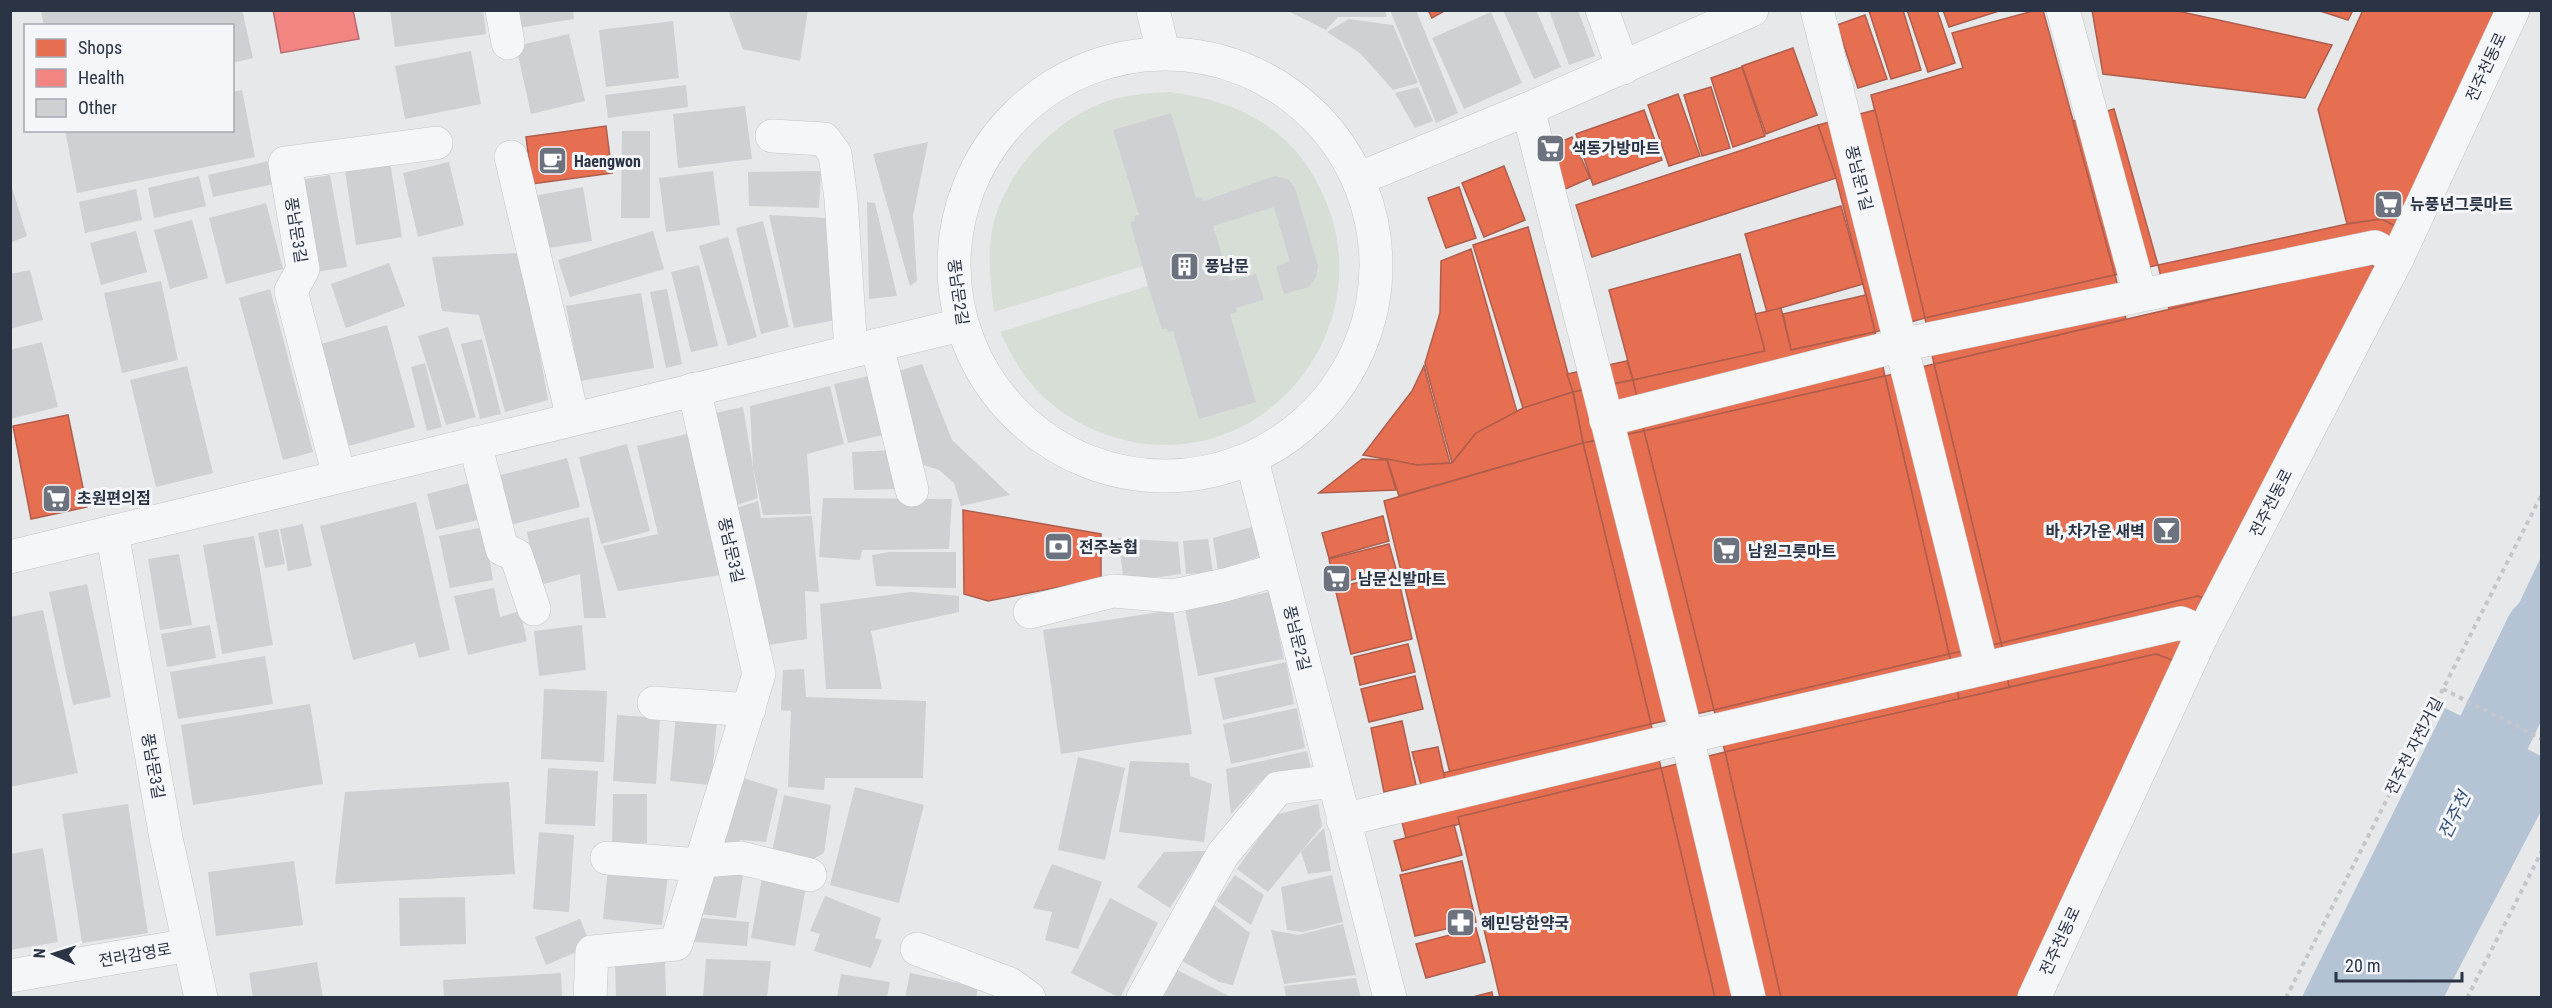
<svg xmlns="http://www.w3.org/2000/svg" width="2552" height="1008" font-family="'Roboto Condensed','Noto Sans KR',sans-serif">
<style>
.green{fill:#d6ded6}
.water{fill:#b4c4d5}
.shops{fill:#e76f51;stroke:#af5d4d;stroke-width:1.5}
.health{fill:#f28482;stroke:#b66c70;stroke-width:1.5}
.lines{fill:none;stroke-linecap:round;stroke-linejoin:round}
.river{stroke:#b4c4d5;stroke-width:75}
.building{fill:#ced0d3}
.minor-casing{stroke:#c4c6c8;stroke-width:34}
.path{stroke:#c5c6ca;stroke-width:4;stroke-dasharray:4.5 4.5;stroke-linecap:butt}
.minor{stroke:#f5f6f7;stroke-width:33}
.labels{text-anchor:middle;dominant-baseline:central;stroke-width:6;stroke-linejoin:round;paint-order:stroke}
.street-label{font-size:16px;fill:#2b3445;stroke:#f4f6f9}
.poi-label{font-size:16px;font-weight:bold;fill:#2b3445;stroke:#f4f6f9;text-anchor:start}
.water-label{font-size:18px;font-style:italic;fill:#34527a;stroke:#f4f6f9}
</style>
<rect width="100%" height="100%" fill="#e6e8ea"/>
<path class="green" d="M1169,92c65,8 119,33 150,94 72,140 -60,301 -212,249 -26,-9 -52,-25 -71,-46 -16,-17 -26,-37 -36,-57l148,-46 -5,-20 -149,46c-3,-27 -7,-54 -2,-82 12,-56 57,-106 110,-127 21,-8 44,-10 67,-11z"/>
<g class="water">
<polygon points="2541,557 2541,719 2478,690"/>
<polygon points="2445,708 2541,756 2541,811 2444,997 2302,997"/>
</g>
<g class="shops">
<polygon points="1428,10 1446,10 1432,18"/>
<polygon points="1903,10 1921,70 1891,79 1869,11"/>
<polygon points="1907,10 1937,10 1955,63 1928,72"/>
<polygon points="1943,10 2002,10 1949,27"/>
<polygon points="2037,10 2043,10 2115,275 1925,318 1871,95 1963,68 1952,33"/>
<polygon points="2092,10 2173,10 2332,45 2305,98 2103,74"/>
<polygon points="2317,10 2353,10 2348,20"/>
<polygon points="2363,10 2503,10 2398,228 2382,219 2347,224 2318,109"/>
<polygon points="1865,15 1887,79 1858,88 1837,25"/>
<polygon points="1793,48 1817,115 1766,134 1742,66"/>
<polygon points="1742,67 1765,136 1733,147 1711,78"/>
<polygon points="1711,87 1730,148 1702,156 1684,95"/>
<polygon points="1678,94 1700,156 1669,166 1648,105"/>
<polygon points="2114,109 2158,265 2115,275 2073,121"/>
<polygon points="1644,110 1662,160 1593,185 1576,134"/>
<polygon points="1875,110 1925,318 1875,332 1836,178 1818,125"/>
<polygon points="1818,125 1836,178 1592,257 1576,205"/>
<polygon points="606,126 612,173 532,184 526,137"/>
<polygon points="1572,137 1590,178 1563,190 1544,149"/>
<polygon points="1504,166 1525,220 1484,237 1462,183"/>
<polygon points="1459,187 1476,238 1446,248 1428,198"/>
<polygon points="1841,206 1863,284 1767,312 1745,234"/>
<polygon points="2382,219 2398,228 2378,269 2368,263 2169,309 2158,265 2347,224"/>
<polygon points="1528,227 1573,392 1523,408 1473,245"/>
<polygon points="1471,249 1517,412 1476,433 1452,463 1425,363 1440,313 1441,261"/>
<polygon points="1740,254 1765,351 1633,380 1609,290"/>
<polygon points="2368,263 2378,269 2211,601 2198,596 2001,643 1934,364"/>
<polygon points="2115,275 2126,319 1934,364 1925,318"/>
<polygon points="1866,295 1875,332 1791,350 1783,314"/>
<polygon points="1781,308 1791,350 1875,332 1885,376 1644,431 1633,380 1765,351 1755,314"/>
<polygon points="1627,361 1633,380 1573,392 1567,374"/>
<polygon points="1934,364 2001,643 1949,654 1885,376"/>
<polygon points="1424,366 1450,463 1417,465 1363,455 1412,391"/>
<polygon points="1885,376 1949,654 1714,710 1644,431"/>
<polygon points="1633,380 1644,431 1583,443 1573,392"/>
<polygon points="1573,392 1583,443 1399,496 1387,459 1417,465 1452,463 1476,433 1523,408"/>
<polygon points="68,415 87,507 31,519 13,426"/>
<polygon points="1644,431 1714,710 1651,724 1583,443"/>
<polygon points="1583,443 1651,724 1450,773 1384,501"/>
<polygon points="1362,459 1387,460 1396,490 1319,493"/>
<polygon points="963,510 1101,534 1101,579 988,601 964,594"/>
<polygon points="1383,516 1389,541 1329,558 1322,533"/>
<polygon points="1389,544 1396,569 1335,584 1329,559"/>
<polygon points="1397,573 1412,639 1351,654 1335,588"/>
<polygon points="2198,596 2211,601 2180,663 2156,654 2009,687 2001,643"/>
<polygon points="2001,643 2009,687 1959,699 1949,654"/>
<polygon points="1408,644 1415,672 1360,685 1354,657"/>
<polygon points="1949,654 1959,699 1725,752 1714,710"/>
<polygon points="2156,654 2180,663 2023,998 1781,998 1725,752"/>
<polygon points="1415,676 1423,709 1369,722 1361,689"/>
<polygon points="1402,721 1416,785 1384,792 1371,728"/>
<polygon points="1651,724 1661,768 1458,817 1460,824 1406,838 1394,790 1445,780 1443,773"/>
<polygon points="1438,747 1445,780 1421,785 1412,752"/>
<polygon points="1725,752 1730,774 1781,998 1715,998 1661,768"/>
<polygon points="1661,768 1715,998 1500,998 1458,817"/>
<polygon points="1454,825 1462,855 1402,871 1394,841"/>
<polygon points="1462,861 1476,922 1415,936 1400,875"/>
<polygon points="1476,928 1485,962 1426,978 1416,944"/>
<polygon points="1492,992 1493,998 1469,998"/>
</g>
<polygon class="health" points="273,10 353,10 359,39 281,53"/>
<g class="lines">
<polyline class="river" points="2366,998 2542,633"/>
</g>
<g class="building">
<polygon points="45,10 242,10 253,58 232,63 232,26 44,26 41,11"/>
<polygon points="390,10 483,10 486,34 395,47"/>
<polygon points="515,10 573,10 574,19 518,28"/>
<polygon points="728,10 808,10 800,61 743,49"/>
<polygon points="1286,10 1385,10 1387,17 1338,17 1326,30"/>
<polygon points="1390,10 1416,10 1458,113 1436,123"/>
<polygon points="1503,10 1536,10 1561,67 1534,79"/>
<polygon points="1549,10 1578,10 1595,56 1569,65"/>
<polygon points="1491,12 1522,83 1464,109 1432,38"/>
<polygon points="1349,19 1393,25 1418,83 1393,90 1360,53 1327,32"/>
<polygon points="673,21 679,78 606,87 599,30"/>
<polygon points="569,34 585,101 531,114 516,46"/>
<polygon points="471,51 481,104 405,119 395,66"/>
<polygon points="686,85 688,107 608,118 605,95"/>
<polygon points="1418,87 1433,121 1415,128 1395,93"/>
<polygon points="242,90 255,157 77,193 65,130 232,130 232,92"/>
<polygon points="745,106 752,159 678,168 673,114"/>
<polygon points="1171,113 1196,198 1201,197 1204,201 1275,176 1288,179 1295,188 1318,266 1316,277 1309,287 1284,294 1276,267 1290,261 1274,207 1213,226 1230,281 1256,274 1264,300 1236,308 1237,312 1230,314 1256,402 1199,419 1173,331 1168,332 1167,328 1162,329 1148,286 1130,222 1135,221 1134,216 1139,215 1113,130"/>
<polygon points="622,131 650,131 650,218 621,218"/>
<polygon points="928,142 913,216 917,281 910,286 873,154"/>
<polygon points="269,161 274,184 213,197 208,175"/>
<polygon points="390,162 402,237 356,245 345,170"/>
<polygon points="449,162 464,225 418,237 403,173"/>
<polygon points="713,171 720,225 666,232 659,178"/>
<polygon points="821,171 819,208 749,206 748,172"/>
<polygon points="330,175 347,267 315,272 299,180"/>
<polygon points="199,176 206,206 154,218 148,188"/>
<polygon points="10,181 27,236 10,243"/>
<polygon points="583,187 592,241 543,249 534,196"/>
<polygon points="136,189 142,220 85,233 79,202"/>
<polygon points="867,202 875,203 897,296 869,299"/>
<polygon points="266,203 283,269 226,284 209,218"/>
<polygon points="769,215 827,218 836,320 794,328"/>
<polygon points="192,220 208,278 170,289 154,230"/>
<polygon points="763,221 789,327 761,334 736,228"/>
<polygon points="136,231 147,272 101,285 90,243"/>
<polygon points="653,231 664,269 570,297 558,260"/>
<polygon points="728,237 757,337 728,346 699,246"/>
<polygon points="522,253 548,400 505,412 479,315 442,311 432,257"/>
<polygon points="389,263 405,306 346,328 331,284"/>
<polygon points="699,265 718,346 691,352 671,272"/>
<polygon points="30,270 43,320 10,329 10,274"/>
<polygon points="161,281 178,360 122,373 104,293"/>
<polygon points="270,289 313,452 283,460 239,298"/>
<polygon points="667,289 682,364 666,368 650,292"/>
<polygon points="641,293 654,368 580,381 566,306"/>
<polygon points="387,325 415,427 349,446 321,344"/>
<polygon points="448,327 476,417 446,425 418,336"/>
<polygon points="482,339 501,414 480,419 461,344"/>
<polygon points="42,342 58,407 10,419 10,350"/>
<polygon points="425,363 442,427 427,431 411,367"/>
<polygon points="922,364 952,440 1010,495 961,506 954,483 939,470 914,462 895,372"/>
<polygon points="187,366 213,473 156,487 130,380"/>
<polygon points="873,375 887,434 848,443 834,384"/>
<polygon points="830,386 844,444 807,454 811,514 763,515 753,467 750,406"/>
<polygon points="743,407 758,498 731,507 711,414"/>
<polygon points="695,432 728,574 618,591 603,546 658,534 637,446"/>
<polygon points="627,444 650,531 601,544 579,457"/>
<polygon points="893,450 895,489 854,490 852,452"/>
<polygon points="567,458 580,507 510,525 497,476"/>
<polygon points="473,482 482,519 436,530 427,494"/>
<polygon points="823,498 952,499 949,549 862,550 860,560 819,557"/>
<polygon points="758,501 761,518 812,516 819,592 805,591 807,639 762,646 733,509"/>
<polygon points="416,502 450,650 419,658 415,643 353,660 320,526"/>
<polygon points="589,517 606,618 584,618 580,574 537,586 527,532"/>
<polygon points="303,524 312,566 288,571 280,529"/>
<polygon points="484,527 493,580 450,588 439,536"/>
<polygon points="1252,527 1260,556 1218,571 1213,538"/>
<polygon points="278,529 285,564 265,568 258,533"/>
<polygon points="254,536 273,645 222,654 203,545"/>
<polygon points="1118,538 1178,542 1181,574 1124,582"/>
<polygon points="1208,539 1213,572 1186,574 1183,541"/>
<polygon points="889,552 956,552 956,588 876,586 872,555"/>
<polygon points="179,554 192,625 160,630 148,559"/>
<polygon points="87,584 111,697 73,705 49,592"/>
<polygon points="494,588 500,617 520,611 527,641 468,655 454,596"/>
<polygon points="911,592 959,596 959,612 871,631 882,689 826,689 820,604"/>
<polygon points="1270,592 1284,659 1198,676 1185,609"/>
<polygon points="43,610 78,773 10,787 10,617"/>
<polygon points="1173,610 1192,734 1061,754 1043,630"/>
<polygon points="210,625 216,658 167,667 161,634"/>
<polygon points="582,625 586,670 539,676 534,631"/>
<polygon points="265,656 273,704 178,719 170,672"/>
<polygon points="1286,662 1294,704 1223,720 1214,678"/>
<polygon points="804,669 806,697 926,701 923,778 825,778 824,790 788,787 791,711 781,710 783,670"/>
<polygon points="544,689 607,691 604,762 541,759"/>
<polygon points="310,704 323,784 193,805 181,725"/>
<polygon points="1297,708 1305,748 1231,764 1223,724"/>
<polygon points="617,715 660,718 656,784 613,781"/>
<polygon points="676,715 717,720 711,785 670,781"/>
<polygon points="1307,751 1311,769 1262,780 1231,814 1226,769"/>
<polygon points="1078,757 1125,768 1105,860 1058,850"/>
<polygon points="1130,761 1189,763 1190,776 1212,784 1204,842 1119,832"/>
<polygon points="548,768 598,771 595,826 545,824"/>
<polygon points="737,776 778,789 766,842 740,840 734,849 715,843"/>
<polygon points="509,782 515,874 335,884 345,792"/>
<polygon points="855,787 924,805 899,903 830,885"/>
<polygon points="613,794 647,794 647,843 612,843"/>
<polygon points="784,795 831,805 824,853 810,861 772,852"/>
<polygon points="128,804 148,933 82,943 62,814"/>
<polygon points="1318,804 1322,826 1268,892 1237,869 1275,815"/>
<polygon points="1324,828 1331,871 1308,874 1301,852"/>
<polygon points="539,832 574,835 569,912 533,909"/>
<polygon points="43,848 58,942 10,950 10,854"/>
<polygon points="1206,851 1170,908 1137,887 1164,852"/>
<polygon points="294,861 303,925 216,936 208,872"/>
<polygon points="1052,864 1102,882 1078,949 1045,940 1052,912 1033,908"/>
<polygon points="608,868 668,874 662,925 603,919"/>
<polygon points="703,871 743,875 736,918 691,913"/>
<polygon points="1235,875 1264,895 1251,925 1217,901"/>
<polygon points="1332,875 1343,922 1303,932 1287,930 1281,887"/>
<polygon points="762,878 806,886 795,946 751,938"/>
<polygon points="825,896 881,918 875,938 882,940 871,968 814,951 820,934 810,931"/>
<polygon points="465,897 466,944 400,946 399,898"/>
<polygon points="1110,898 1158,923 1120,998 1071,973"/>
<polygon points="1214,905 1250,933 1233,985 1219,982 1182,961"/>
<polygon points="691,917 749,922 747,946 682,941"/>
<polygon points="580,919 591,946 546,965 535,937"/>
<polygon points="1343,924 1356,975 1284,984 1271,930 1298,935"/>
<polygon points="706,959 771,961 767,998 703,998"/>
<polygon points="665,960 666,996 616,998 615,961"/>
<polygon points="317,962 323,998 253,998 249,973"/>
<polygon points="1175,969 1233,998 1161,998"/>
<polygon points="561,973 562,998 444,998 443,980"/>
<polygon points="910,973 978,987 976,998 905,998"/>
<polygon points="841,974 890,982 887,998 837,998"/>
<polygon points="1356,978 1361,998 1286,998 1284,986"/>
</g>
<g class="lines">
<defs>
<g id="minor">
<polyline points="502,10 508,43"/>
<polyline points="1153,10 1163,51"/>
<polyline points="1602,10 1623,68"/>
<polyline points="1817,10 1982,668"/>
<polyline points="2063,10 2140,294"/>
<circle cx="1165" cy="265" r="211"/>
<polyline points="1528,109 1687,737 1749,998"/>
<polyline points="772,136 824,139 835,154 841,199 851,351"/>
<polyline points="511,157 573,419"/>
<polyline points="1358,179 1528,109 1752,10"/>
<polyline points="877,345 912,490"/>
<polyline points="1606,420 1901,345 2375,247 2397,259"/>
<polyline points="475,443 502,549 516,555 534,609"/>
<polyline points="1252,460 1390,998"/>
<polyline points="339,476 291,291 303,269 285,163 436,143"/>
<polyline points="112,532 166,838 201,998"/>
<polyline points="10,557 960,325"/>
<polyline points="1030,612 1113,591 1173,596 1225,585 1280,569"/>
<polyline points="654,703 749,710"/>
<polyline points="1343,820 1687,737 2181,623 2203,633"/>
<polyline points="607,858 700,865"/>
<polyline points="702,861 741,858 810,875"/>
<polyline points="917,949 1010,984 1029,998"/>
<polyline points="10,976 189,945"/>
<polyline points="590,998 592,952 676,944 759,674 694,389"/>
<polyline points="1143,998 1223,854 1278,788 1334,781"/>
<polyline points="2034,998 2203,633 2397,259 2513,10"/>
</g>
</defs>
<use href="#minor" class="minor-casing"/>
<g class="path">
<polyline points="2443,689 2542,739"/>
<polyline points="2286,998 2542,494"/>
<polyline points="2467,998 2542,851"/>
</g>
<use href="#minor" class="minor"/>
</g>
<defs>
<symbol id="supermarket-square" viewBox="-11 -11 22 22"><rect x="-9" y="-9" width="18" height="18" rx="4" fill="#6c737f" stroke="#f4f6f9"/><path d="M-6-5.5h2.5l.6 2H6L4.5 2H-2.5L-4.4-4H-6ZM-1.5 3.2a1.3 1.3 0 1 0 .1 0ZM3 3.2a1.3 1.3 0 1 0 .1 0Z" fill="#fff"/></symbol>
<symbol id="cafe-square" viewBox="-11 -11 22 22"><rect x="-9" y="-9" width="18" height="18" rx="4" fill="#6c737f" stroke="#f4f6f9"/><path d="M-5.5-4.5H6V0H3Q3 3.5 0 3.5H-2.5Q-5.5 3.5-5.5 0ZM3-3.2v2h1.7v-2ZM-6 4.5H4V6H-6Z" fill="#fff"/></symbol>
<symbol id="building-square" viewBox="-11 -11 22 22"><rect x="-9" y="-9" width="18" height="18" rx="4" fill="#6c737f" stroke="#f4f6f9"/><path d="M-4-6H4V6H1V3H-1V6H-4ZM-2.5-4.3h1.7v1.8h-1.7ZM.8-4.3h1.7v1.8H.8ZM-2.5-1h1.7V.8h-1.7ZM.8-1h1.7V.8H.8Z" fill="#fff"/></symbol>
<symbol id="bar-square" viewBox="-11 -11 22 22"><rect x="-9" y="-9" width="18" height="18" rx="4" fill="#6c737f" stroke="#f4f6f9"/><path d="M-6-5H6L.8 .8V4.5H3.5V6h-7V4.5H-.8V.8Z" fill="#fff"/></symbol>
<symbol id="bank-square" viewBox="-11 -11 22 22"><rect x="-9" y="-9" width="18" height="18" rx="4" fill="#6c737f" stroke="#f4f6f9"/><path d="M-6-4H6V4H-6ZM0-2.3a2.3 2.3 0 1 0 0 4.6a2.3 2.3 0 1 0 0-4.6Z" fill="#fff"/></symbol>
<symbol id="pharmacy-square" viewBox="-11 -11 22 22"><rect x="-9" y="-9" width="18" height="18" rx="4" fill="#6c737f" stroke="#f4f6f9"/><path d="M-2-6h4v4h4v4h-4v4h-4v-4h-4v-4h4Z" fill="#fff"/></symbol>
</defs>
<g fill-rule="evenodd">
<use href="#supermarket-square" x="1534" y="132" width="33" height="33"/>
<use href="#cafe-square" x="536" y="144" width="33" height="33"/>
<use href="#supermarket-square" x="2372" y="188" width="33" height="33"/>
<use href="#building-square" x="1168" y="250" width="33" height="33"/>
<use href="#supermarket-square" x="40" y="482" width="33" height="33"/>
<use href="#bar-square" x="2150" y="514" width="33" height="33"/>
<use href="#bank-square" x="1042" y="530" width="33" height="33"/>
<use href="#supermarket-square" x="1710" y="534" width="33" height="33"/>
<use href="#supermarket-square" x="1320" y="562" width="33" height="33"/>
<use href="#pharmacy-square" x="1444" y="906" width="33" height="33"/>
</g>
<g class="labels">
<g class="street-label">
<text transform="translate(2486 67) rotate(-65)">전주천동로</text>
<text transform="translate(1859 178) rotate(76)">풍남문1길</text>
<text transform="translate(296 230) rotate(81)">풍남문3길</text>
<text transform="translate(958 292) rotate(82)">풍남문2길</text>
<text transform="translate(2271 503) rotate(-63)">전주천동로</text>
<text transform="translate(731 550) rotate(77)">풍남문3길</text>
<text transform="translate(1297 638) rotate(76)">풍남문2길</text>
<text transform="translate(2414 746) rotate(-63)">전주천 자전거길</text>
<text transform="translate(153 766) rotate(80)">풍남문3길</text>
<text transform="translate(2060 941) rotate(-65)">전주천동로</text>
<text transform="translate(135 955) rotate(-10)">전라감영로</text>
</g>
<g class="poi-label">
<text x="1572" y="148">색동가방마트</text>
<text x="574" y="161">Haengwon</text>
<text x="2410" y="204">뉴풍년그릇마트</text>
<text x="1205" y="266">풍남문</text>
<text x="77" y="498">초원편의점</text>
<text x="2145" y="531" text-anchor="end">바, 차가운 새벽</text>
<text x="1079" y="547">전주농협</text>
<text x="1748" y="551">남원그릇마트</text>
<text x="1358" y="579">남문신발마트</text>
<text x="1481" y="923">혜민당한약국</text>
</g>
<g class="water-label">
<text transform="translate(2454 815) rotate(-64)">전주천</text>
</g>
</g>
<rect width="2552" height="1008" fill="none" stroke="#2b3445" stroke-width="24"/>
<rect x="24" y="24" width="210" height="108" fill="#f4f6f9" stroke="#a4a8b1" stroke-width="1.5"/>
<rect x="36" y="39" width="30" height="18" fill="#e76f51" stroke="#a4a8b1" stroke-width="1.5"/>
<text x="78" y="54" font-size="18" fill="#2b3445">Shops</text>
<rect x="36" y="69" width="30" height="18" fill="#f28482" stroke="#a4a8b1" stroke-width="1.5"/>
<text x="78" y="84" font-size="18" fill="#2b3445">Health</text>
<rect x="36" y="99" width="30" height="18" fill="#ced0d3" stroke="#a4a8b1" stroke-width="1.5"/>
<text x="78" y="114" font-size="18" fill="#2b3445">Other</text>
<g transform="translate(54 954) rotate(273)" stroke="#f4f6f9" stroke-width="4.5" paint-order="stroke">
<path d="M0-4.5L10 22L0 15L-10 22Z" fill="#2b3445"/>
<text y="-9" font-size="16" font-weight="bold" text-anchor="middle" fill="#2b3445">N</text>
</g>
<path d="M2336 972v9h126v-9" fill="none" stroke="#2b3445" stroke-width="3"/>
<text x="2345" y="972" font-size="18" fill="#2b3445" stroke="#f4f6f9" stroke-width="4.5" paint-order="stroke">20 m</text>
</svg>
